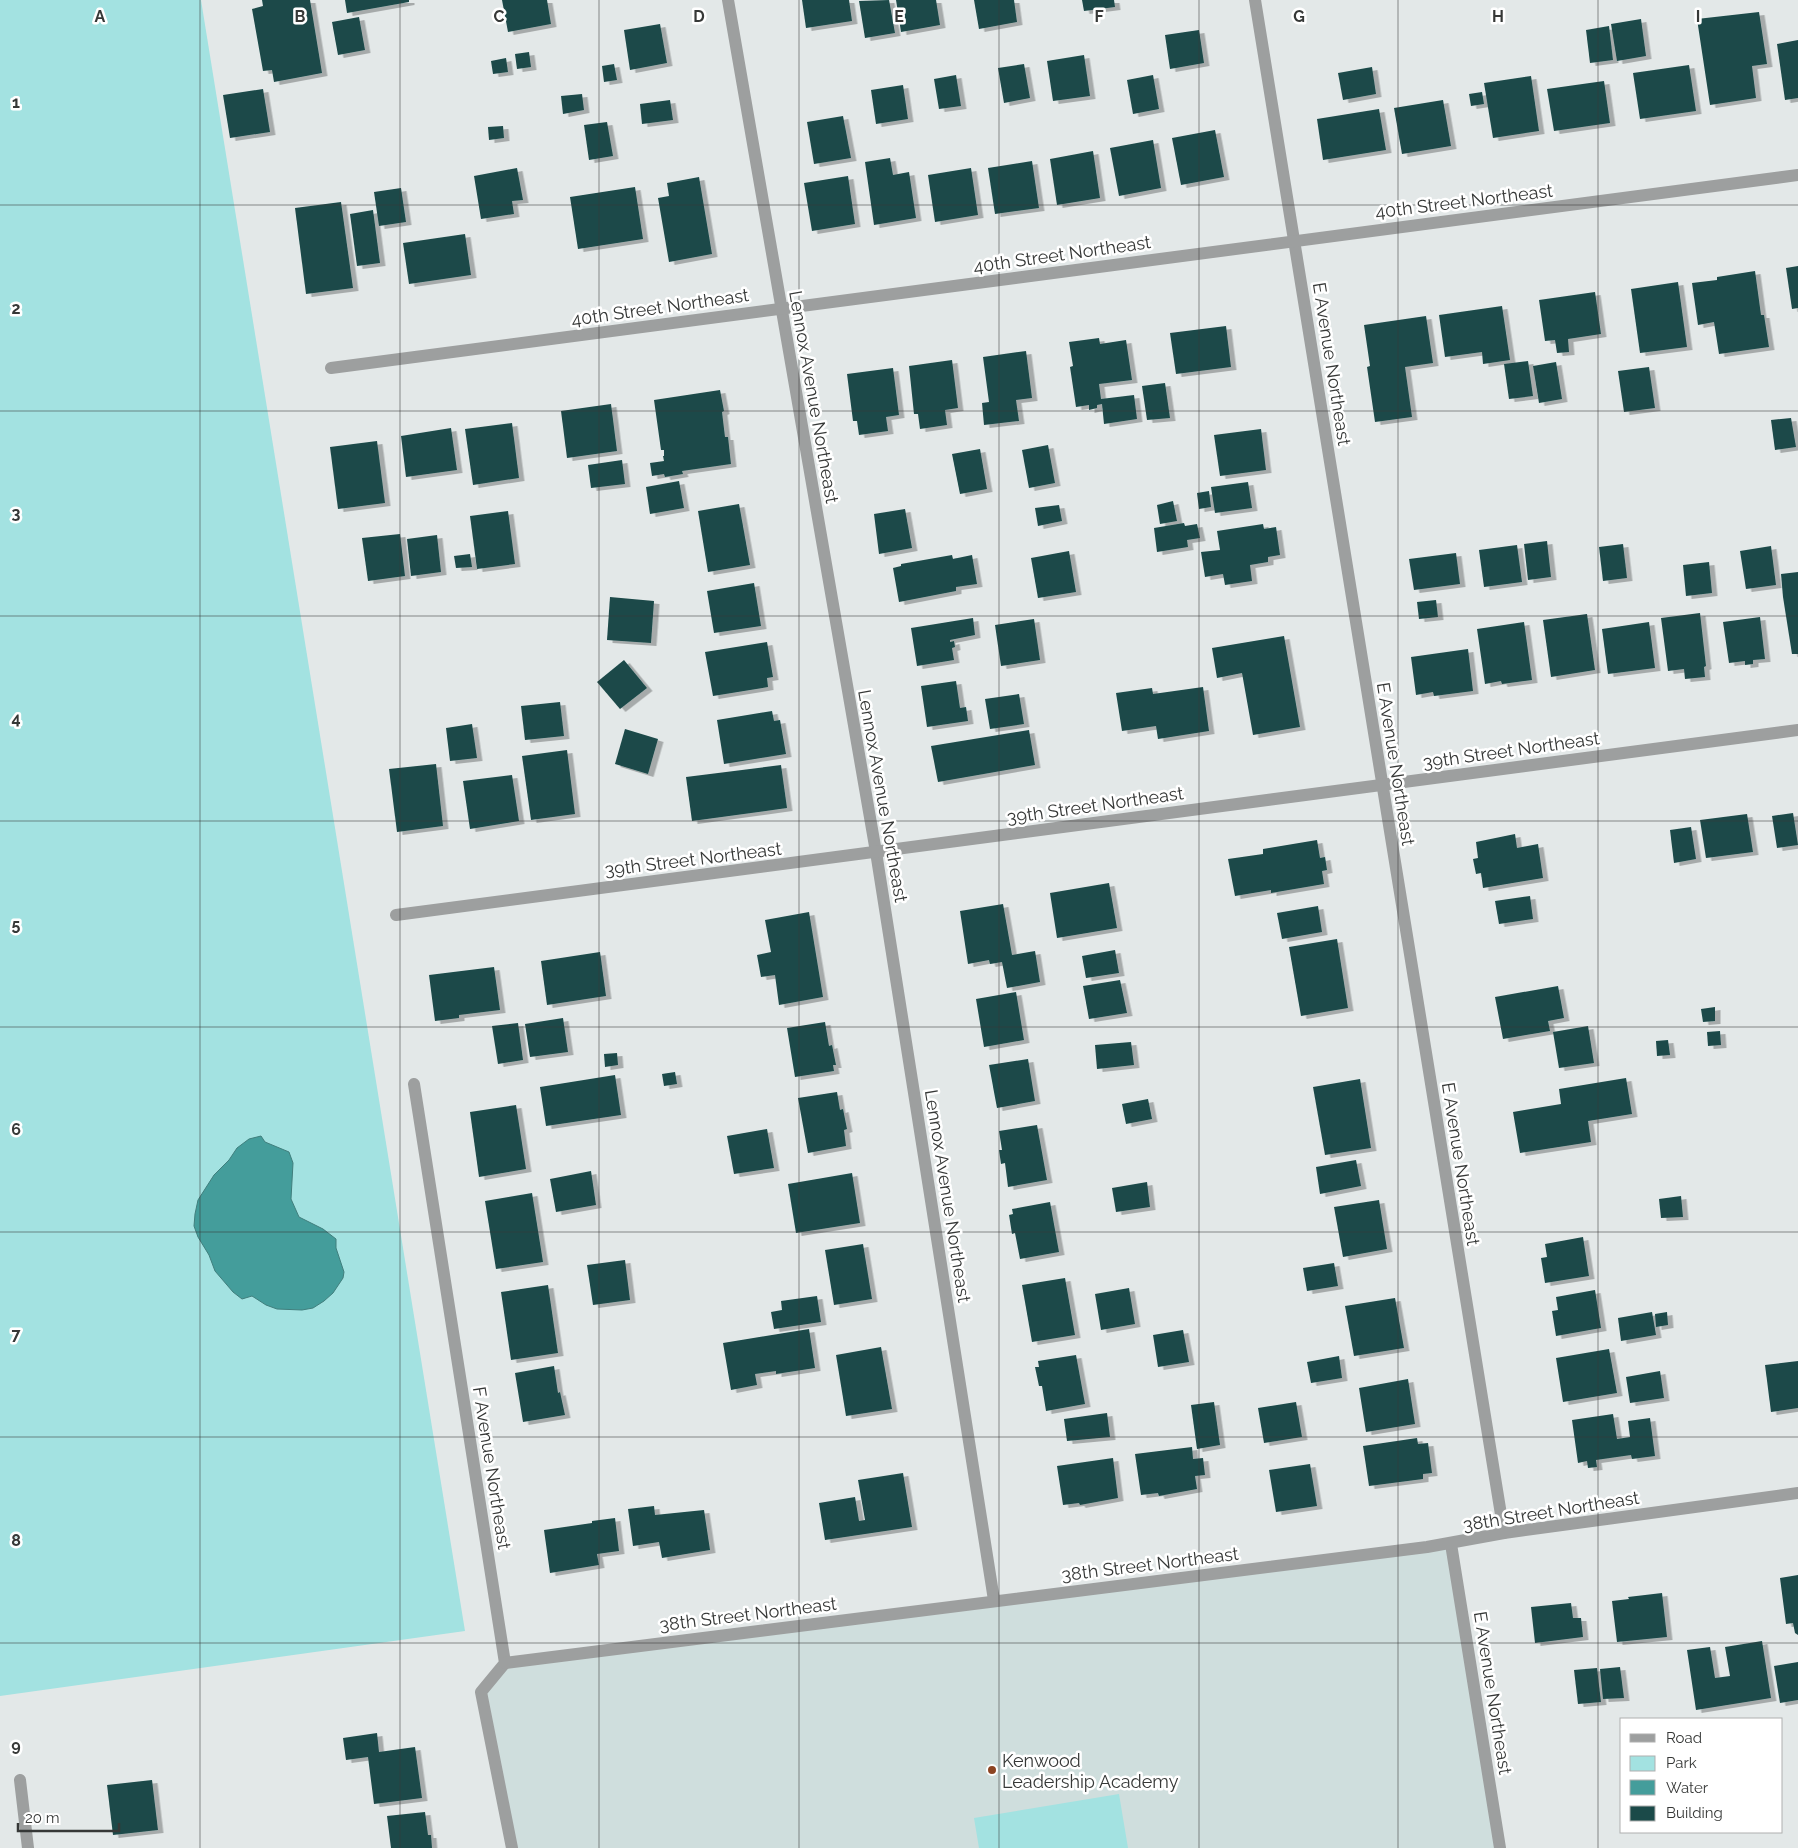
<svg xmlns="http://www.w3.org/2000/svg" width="1798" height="1848" font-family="Raleway,sans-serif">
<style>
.built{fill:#cfdedd}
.green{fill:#a3e2e1}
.water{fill:#449d9b;stroke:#407f7d}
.building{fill:#1b4a49;filter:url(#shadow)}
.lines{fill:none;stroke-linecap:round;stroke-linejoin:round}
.minor{stroke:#9d9f9f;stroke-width:12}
.grid{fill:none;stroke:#363837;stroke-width:1;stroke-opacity:0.55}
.poi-dot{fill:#8c4422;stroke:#fff;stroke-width:2}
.labels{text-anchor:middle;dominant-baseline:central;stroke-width:5;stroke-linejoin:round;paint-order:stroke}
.street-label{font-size:18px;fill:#363837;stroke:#fff}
.poi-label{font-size:18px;fill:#363837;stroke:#fff;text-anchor:start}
.grid-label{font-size:16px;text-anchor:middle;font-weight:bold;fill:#363837;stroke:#fff;stroke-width:5;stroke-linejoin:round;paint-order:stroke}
</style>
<defs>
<filter id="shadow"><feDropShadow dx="5.5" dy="3" stdDeviation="0" flood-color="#0004"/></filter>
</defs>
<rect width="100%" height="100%" fill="#e3e8e8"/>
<polygon class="built" points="1451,1544 1500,1848 512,1848 481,1692 506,1663"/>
<g class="green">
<polygon points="0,0 201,0 465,1631 0,1696"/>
<polygon points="1119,1794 1128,1848 979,1848 974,1818"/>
</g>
<polygon class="water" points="261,1136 265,1142 289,1152 293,1163 291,1199 299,1217 323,1229 336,1239 336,1248 344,1272 343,1278 333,1293 324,1301 313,1308 302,1310 277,1309 266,1305 252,1296 242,1299 233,1292 215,1271 209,1255 198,1237 194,1226 195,1214 198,1200 214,1175 229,1160 237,1148 249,1139"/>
<g class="building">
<polygon points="262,0 310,0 322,73 274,82 272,70 263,71 252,9 263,6"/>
<polygon points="345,0 409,0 409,2 347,13"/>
<polygon points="502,0 547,0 551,24 508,32"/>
<polygon points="802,0 849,0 852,21 806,28"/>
<polygon points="889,0 895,33 865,38 859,1"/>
<polygon points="896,0 936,0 940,25 901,32"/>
<polygon points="974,0 1014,0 1017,22 979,29"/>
<polygon points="1082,0 1114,0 1115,7 1084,11"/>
<polygon points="1759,12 1767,64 1752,66 1756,98 1710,105 1697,19"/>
<polygon points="359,17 365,50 338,55 332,22"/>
<polygon points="1641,19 1646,56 1617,61 1611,24"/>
<polygon points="660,24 667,63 630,70 624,30"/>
<polygon points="1609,26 1613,60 1590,63 1586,30"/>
<polygon points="1199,30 1204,63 1170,69 1165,35"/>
<polygon points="1798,40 1798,98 1785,100 1777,44"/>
<polygon points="529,52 531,67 517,69 515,54"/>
<polygon points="1084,55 1090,96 1053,101 1047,61"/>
<polygon points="506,58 508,72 493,74 491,61"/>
<polygon points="614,64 617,80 604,82 602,66"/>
<polygon points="1024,64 1030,98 1004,103 998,68"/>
<polygon points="1689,65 1696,111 1640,119 1633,73"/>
<polygon points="1372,67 1376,94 1343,100 1338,73"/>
<polygon points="956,75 961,106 939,109 934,79"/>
<polygon points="1153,75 1159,109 1133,114 1127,80"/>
<polygon points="1531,76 1539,131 1493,138 1484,83"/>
<polygon points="1604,81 1610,123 1554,131 1547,89"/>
<polygon points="903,85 908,119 876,124 871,90"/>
<polygon points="263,89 270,132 230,138 223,95"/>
<polygon points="1482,92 1484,104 1471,106 1469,94"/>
<polygon points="582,94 584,110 563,114 561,96"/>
<polygon points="670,100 673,120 642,124 640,104"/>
<polygon points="1443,100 1451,146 1402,154 1394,108"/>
<polygon points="1379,109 1386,150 1323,160 1317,119"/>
<polygon points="843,116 851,158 814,164 807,122"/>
<polygon points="607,122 613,156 589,160 584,125"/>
<polygon points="503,126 504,138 489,140 488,127"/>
<polygon points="1215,130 1224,177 1181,185 1172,138"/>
<polygon points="1153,140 1161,188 1119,196 1110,148"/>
<polygon points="1093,151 1100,198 1057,205 1050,159"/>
<polygon points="890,158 893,175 909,172 916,218 874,225 865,162"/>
<polygon points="1032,161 1039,208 995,214 988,168"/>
<polygon points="517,168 523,200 512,201 514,214 481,219 474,176"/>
<polygon points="971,168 978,215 935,222 928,175"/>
<polygon points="848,176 855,224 812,231 804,183"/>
<polygon points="699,177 712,254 669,262 658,198 669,196 667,183"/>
<polygon points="635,187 643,239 578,249 570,197"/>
<polygon points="401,188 406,222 379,226 374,192"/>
<polygon points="341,202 353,288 306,294 295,208"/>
<polygon points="373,210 380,263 357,266 350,214"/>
<polygon points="465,234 471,275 409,284 403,243"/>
<polygon points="1798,266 1798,308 1792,309 1786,268"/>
<polygon points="1755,271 1761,315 1764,315 1769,347 1719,354 1714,322 1698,325 1692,283 1717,280 1717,277"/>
<polygon points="1678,282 1687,347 1640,353 1631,289"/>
<polygon points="1595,292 1601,334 1568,339 1569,352 1557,353 1555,340 1545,341 1539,300"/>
<polygon points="1502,306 1510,360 1483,364 1482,352 1445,357 1439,315"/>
<polygon points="1426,316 1433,363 1405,367 1412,417 1375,422 1367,367 1370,366 1364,325"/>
<polygon points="1226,326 1231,367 1176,374 1170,333"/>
<polygon points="1099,338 1100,344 1126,340 1132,380 1099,384 1101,399 1134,395 1137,419 1104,424 1102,404 1097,405 1097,408 1089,410 1089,405 1076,407 1070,367 1073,366 1069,342"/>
<polygon points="1026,351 1032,398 1016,400 1019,421 984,425 982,403 989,402 983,357"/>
<polygon points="952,360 958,408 945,410 947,425 920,429 918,414 914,414 909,366"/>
<polygon points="1528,361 1533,396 1509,399 1504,364"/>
<polygon points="1556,362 1562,399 1539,403 1533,366"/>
<polygon points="1649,367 1655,408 1624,412 1618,371"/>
<polygon points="893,368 899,415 886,417 888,431 859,435 857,421 853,421 847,374"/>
<polygon points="1165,383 1170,418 1147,420 1142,386"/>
<polygon points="720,390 724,411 722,412 725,437 728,437 731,464 682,471 683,474 665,477 664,474 652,476 650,463 664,461 663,456 664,456 664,450 661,450 654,400"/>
<polygon points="611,404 617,451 567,458 561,411"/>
<polygon points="1791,418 1796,447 1775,450 1771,420"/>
<polygon points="512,423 519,478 473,485 465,429"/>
<polygon points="451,428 457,470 406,477 401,436"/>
<polygon points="1261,429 1266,470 1220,476 1214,435"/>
<polygon points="377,441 385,503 338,509 330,447"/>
<polygon points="1048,445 1055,483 1029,488 1022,450"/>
<polygon points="980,449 987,489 960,494 952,454"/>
<polygon points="622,460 625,484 591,488 588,465"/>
<polygon points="679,481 684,508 650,514 646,487"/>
<polygon points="1248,482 1252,508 1215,513 1211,487"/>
<polygon points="1209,491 1211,507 1199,509 1197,493"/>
<polygon points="1173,501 1177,521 1160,524 1157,505"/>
<polygon points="739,504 750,565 708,572 698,511"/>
<polygon points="1059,505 1062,521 1038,526 1035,508"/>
<polygon points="905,509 912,548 879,554 874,514"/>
<polygon points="508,511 515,564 477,569 470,516"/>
<polygon points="1184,523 1185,526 1197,524 1200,538 1187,540 1188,547 1157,552 1154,528"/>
<polygon points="1263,524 1264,529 1276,527 1280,555 1268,557 1268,562 1250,565 1252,581 1225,585 1223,574 1205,577 1201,552 1220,550 1217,531"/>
<polygon points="400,534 405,576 368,581 362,538"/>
<polygon points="437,535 441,572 411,576 407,539"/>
<polygon points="1547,541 1551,577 1528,580 1524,544"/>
<polygon points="1623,544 1627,578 1603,581 1599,547"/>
<polygon points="1517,545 1522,582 1484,587 1479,550"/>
<polygon points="1771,546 1776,585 1746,589 1740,551"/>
<polygon points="1069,551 1076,592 1038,598 1031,558"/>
<polygon points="1456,553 1460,584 1414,590 1409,559"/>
<polygon points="470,554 472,567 456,568 454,556"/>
<polygon points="952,555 953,559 972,555 977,584 956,587 956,591 899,602 893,568 901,566 901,564"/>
<polygon points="1709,562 1712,593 1686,596 1683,565"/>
<polygon points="1798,572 1798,654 1792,654 1783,597 1781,574"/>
<polygon points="754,583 761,626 714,633 707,591"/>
<polygon points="610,597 654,601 651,643 607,640"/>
<polygon points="1436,600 1438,617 1419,619 1417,602"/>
<polygon points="1700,613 1706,666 1704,667 1705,677 1685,679 1684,669 1668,671 1661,618"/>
<polygon points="1587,614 1595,670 1551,677 1543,620"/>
<polygon points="1760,617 1765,659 1753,660 1753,664 1745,665 1745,661 1729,663 1723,622"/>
<polygon points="973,618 975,635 950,640 950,642 954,641 955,647 952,648 954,660 917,666 911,628"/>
<polygon points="1034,619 1040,660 1001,666 995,625"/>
<polygon points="1524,622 1532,680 1502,684 1501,681 1485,684 1477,629"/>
<polygon points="1649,622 1655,668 1608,674 1602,629"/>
<polygon points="1284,636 1300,727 1253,735 1242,673 1217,678 1212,648"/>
<polygon points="767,642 773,677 767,678 768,687 713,696 705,652"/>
<polygon points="1468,649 1473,691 1434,696 1433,692 1416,695 1411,657"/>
<polygon points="624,660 647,688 620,709 597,682"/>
<polygon points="956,681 960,708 966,707 968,721 927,727 921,686"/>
<polygon points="1203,687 1209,731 1158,739 1156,726 1122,731 1116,693 1152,688 1153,694"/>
<polygon points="1019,694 1024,724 990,729 985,699"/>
<polygon points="560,702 564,736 525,740 521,706"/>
<polygon points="772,711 774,721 780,720 786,754 724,764 717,720"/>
<polygon points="472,724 477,758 450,761 446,728"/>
<polygon points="625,729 658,739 648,774 615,764"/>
<polygon points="1029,730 1035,765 938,782 931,746"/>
<polygon points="567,750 575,814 531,820 522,756"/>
<polygon points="436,764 443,826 397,832 389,769"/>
<polygon points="781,765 787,808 692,821 686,777"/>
<polygon points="512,775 519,821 470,829 463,781"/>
<polygon points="1793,813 1798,845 1777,848 1772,816"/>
<polygon points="1747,814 1753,852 1706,858 1700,820"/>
<polygon points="1691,827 1696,859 1674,863 1670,830"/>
<polygon points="1515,834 1517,848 1538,844 1543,878 1483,888 1481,873 1476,874 1473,859 1478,858 1476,842"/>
<polygon points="1317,840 1320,858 1325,857 1327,870 1322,871 1324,884 1271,893 1271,890 1235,896 1228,859 1263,854 1263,849"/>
<polygon points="1109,883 1117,928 1057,938 1050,893"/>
<polygon points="1530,896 1533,919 1499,924 1495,901"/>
<polygon points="1003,904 1012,955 1035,951 1040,982 1007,988 1002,962 990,964 989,960 968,964 960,911"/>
<polygon points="1318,906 1322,932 1282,939 1277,913"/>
<polygon points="809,912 823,997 779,1005 775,975 761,977 757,955 771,952 765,920"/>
<polygon points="1337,939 1348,1008 1301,1016 1289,947"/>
<polygon points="1115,950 1119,973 1086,978 1082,956"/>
<polygon points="600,952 606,996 547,1005 541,961"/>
<polygon points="494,967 500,1010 459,1015 459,1018 435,1021 429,975"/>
<polygon points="1120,980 1127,1013 1089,1019 1083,986"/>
<polygon points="1558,986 1564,1018 1548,1021 1550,1031 1503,1039 1495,997"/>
<polygon points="1016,992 1024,1040 984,1047 976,999"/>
<polygon points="1715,1007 1715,1021 1703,1022 1701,1009"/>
<polygon points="563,1018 568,1052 530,1057 525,1024"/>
<polygon points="825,1022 829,1046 832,1045 836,1065 833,1065 834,1071 795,1077 787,1028"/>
<polygon points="518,1023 523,1060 498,1064 492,1026"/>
<polygon points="1588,1026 1594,1063 1559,1068 1553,1032"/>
<polygon points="1720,1031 1721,1045 1708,1046 1707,1032"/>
<polygon points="1668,1040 1670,1055 1657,1056 1656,1041"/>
<polygon points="1131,1042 1134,1065 1097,1069 1095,1045"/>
<polygon points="617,1053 618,1065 605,1067 604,1054"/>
<polygon points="1028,1059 1035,1101 997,1108 989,1065"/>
<polygon points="675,1072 677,1084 664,1086 662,1074"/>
<polygon points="615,1075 621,1115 546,1126 540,1087"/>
<polygon points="1626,1078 1632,1114 1588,1121 1591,1142 1520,1153 1513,1112 1561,1104 1559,1089"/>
<polygon points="1360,1079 1371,1148 1325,1155 1313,1087"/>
<polygon points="837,1092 840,1110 843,1109 847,1129 844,1130 846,1146 808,1153 798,1098"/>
<polygon points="1148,1099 1152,1119 1126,1124 1122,1104"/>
<polygon points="516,1105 526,1169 479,1177 470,1112"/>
<polygon points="1037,1125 1047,1180 1008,1187 1005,1163 1001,1164 999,1150 1002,1150 999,1131"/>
<polygon points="767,1129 774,1168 734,1174 727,1136"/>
<polygon points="1356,1160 1361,1186 1320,1194 1316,1167"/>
<polygon points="591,1171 596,1205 556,1212 550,1179"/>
<polygon points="852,1173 860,1223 796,1233 788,1184"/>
<polygon points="1147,1182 1150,1207 1116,1212 1112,1188"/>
<polygon points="532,1193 543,1262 496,1269 485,1201"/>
<polygon points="1681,1196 1683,1217 1661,1218 1659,1199"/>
<polygon points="1379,1200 1387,1249 1343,1257 1334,1207"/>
<polygon points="1050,1202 1059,1252 1020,1259 1015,1233 1012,1234 1009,1215 1013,1214 1012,1209"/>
<polygon points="1583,1237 1589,1276 1545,1283 1541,1258 1547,1257 1545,1244"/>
<polygon points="863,1244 872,1299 834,1305 825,1250"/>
<polygon points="625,1260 630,1300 593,1305 587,1265"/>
<polygon points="1334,1263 1338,1286 1307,1291 1303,1268"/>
<polygon points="1065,1278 1075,1335 1032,1342 1022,1285"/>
<polygon points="548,1285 558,1353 511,1360 501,1292"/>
<polygon points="1129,1288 1135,1324 1101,1330 1095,1294"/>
<polygon points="1595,1290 1601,1328 1556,1336 1552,1311 1558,1310 1556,1297"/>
<polygon points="817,1296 821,1322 774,1329 771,1312 782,1310 781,1301"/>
<polygon points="1395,1298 1404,1348 1354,1356 1345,1306"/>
<polygon points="1652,1312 1656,1335 1621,1341 1618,1318"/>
<polygon points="1667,1312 1668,1325 1656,1327 1655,1314"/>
<polygon points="809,1329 815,1368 776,1374 776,1371 755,1374 757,1385 731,1390 723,1343"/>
<polygon points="1183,1330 1189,1362 1158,1367 1153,1335"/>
<polygon points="881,1347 892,1409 846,1416 836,1355"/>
<polygon points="1609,1349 1617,1393 1563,1402 1556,1358"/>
<polygon points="1076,1355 1085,1404 1046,1411 1042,1386 1039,1386 1035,1367 1039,1367 1038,1361"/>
<polygon points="1339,1356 1342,1378 1311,1383 1307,1362"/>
<polygon points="1798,1361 1798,1408 1771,1412 1765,1365"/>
<polygon points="554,1366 558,1393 560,1392 565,1415 523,1422 515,1373"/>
<polygon points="1660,1371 1664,1398 1630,1403 1626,1377"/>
<polygon points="1408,1379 1415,1424 1366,1432 1359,1388"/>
<polygon points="1214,1402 1220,1445 1197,1449 1191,1405"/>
<polygon points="1296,1402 1302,1437 1264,1443 1258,1408"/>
<polygon points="1107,1413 1110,1437 1067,1441 1064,1419"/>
<polygon points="1613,1414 1617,1439 1630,1437 1628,1421 1650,1418 1655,1456 1632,1459 1631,1455 1596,1460 1597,1467 1588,1468 1587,1461 1578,1463 1572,1420"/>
<polygon points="1417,1438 1418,1444 1428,1443 1432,1473 1423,1474 1423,1479 1369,1486 1363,1446"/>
<polygon points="1192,1447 1193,1459 1203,1458 1205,1475 1195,1476 1197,1489 1159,1496 1158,1493 1141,1495 1135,1454"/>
<polygon points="1113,1458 1118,1498 1080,1505 1079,1503 1063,1505 1057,1466"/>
<polygon points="1310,1464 1317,1506 1276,1512 1269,1470"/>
<polygon points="903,1473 912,1527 825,1540 819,1503 855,1497 859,1521 865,1520 858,1480"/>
<polygon points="654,1506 655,1515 704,1510 710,1550 662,1558 659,1542 633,1546 628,1509"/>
<polygon points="615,1518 619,1551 597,1554 599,1565 550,1573 544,1530 592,1523 592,1521"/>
<polygon points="1798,1575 1798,1635 1795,1633 1793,1623 1786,1624 1780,1578"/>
<polygon points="1662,1593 1667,1637 1617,1642 1612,1601 1629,1599 1628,1597"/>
<polygon points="1571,1603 1573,1618 1581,1618 1583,1637 1535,1643 1531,1607"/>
<polygon points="1762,1641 1771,1698 1696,1710 1687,1650 1710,1647 1715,1678 1730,1676 1725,1647"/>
<polygon points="1798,1662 1798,1700 1780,1703 1774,1666"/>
<polygon points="1620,1667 1624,1698 1603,1699 1600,1669"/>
<polygon points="1597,1668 1601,1702 1578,1704 1574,1670"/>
<polygon points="377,1733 379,1752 415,1747 422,1798 374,1804 368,1757 346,1760 343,1738"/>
<polygon points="152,1780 158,1830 113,1835 107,1785"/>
<polygon points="425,1812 428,1835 431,1835 432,1848 391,1848 387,1816"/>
</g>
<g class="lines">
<g class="minor">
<polyline points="728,0 876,852 994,1600"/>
<polyline points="1255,0 1504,1533"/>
<polyline points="331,368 1798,175"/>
<polyline points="396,915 1798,730"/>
<polyline points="414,1084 505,1663 481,1692 512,1848"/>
<polyline points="1451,1544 1500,1848"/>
<polyline points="505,1663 1427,1547 1504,1533 1798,1493"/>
<polyline points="20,1780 28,1848"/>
</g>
</g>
<path class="grid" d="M200,0v1848M400,0v1848M599,0v1848M799,0v1848M999,0v1848M1199,0v1848M1398,0v1848M1598,0v1848M0,205h1798M0,411h1798M0,616h1798M0,821h1798M0,1027h1798M0,1232h1798M0,1437h1798M0,1643h1798"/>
<circle class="poi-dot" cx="992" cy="1770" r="5"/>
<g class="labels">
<g class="street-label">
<text transform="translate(1464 201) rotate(-7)">40th Street Northeast</text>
<text transform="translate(1062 254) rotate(-8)">40th Street Northeast</text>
<text transform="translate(660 307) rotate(-8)">40th Street Northeast</text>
<text transform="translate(1332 364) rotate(81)">E Avenue Northeast</text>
<text transform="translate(814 397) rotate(80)">Lennox Avenue Northeast</text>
<text transform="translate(1511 750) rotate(-8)">39th Street Northeast</text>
<text transform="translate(1396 764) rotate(81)">E Avenue Northeast</text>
<text transform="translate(883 796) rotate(80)">Lennox Avenue Northeast</text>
<text transform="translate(1095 805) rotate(-8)">39th Street Northeast</text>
<text transform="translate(693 859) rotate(-7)">39th Street Northeast</text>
<text transform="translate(1461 1164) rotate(81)">E Avenue Northeast</text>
<text transform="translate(948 1196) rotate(81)">Lennox Avenue Northeast</text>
<text transform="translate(492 1468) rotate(81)">F Avenue Northeast</text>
<text transform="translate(1551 1511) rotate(-9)">38th Street Northeast</text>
<text transform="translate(1150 1564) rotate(-7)">38th Street Northeast</text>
<text transform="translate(748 1614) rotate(-7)">38th Street Northeast</text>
<text transform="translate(1493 1693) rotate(81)">E Avenue Northeast</text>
</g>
<g class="poi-label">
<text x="1002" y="1760">Kenwood<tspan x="1002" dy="21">Leadership Academy</tspan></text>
</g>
</g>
<g class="grid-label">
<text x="100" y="22">A</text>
<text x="300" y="22">B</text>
<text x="499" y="22">C</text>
<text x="699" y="22">D</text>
<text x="899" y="22">E</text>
<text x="1099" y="22">F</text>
<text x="1299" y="22">G</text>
<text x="1498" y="22">H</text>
<text x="1698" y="22">I</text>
<text x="16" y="108">1</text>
<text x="16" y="314">2</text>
<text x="16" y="519">3</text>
<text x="16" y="724">4</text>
<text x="16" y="930">5</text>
<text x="16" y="1135">6</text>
<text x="16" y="1340">7</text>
<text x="16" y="1546">8</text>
<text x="16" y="1751">9</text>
</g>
<rect x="1620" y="1718" width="162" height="115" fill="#ffffff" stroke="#afafaf"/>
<rect x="1630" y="1734" width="25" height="8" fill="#9d9f9f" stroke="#afafaf"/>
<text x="1666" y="1743" font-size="15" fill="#363837">Road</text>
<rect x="1630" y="1756" width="25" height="15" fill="#a3e2e1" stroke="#afafaf"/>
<text x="1666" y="1768" font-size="15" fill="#363837">Park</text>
<rect x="1630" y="1780" width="25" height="15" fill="#449d9b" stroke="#afafaf"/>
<text x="1666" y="1793" font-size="15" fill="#363837">Water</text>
<rect x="1630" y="1806" width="25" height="15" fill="#1b4a49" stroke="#afafaf"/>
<text x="1666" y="1818" font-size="15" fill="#363837">Building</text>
<path d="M18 1823v8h101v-8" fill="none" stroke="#363837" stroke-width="2.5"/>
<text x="25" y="1823" font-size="15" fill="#363837" stroke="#ffffff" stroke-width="4" paint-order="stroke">20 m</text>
</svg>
